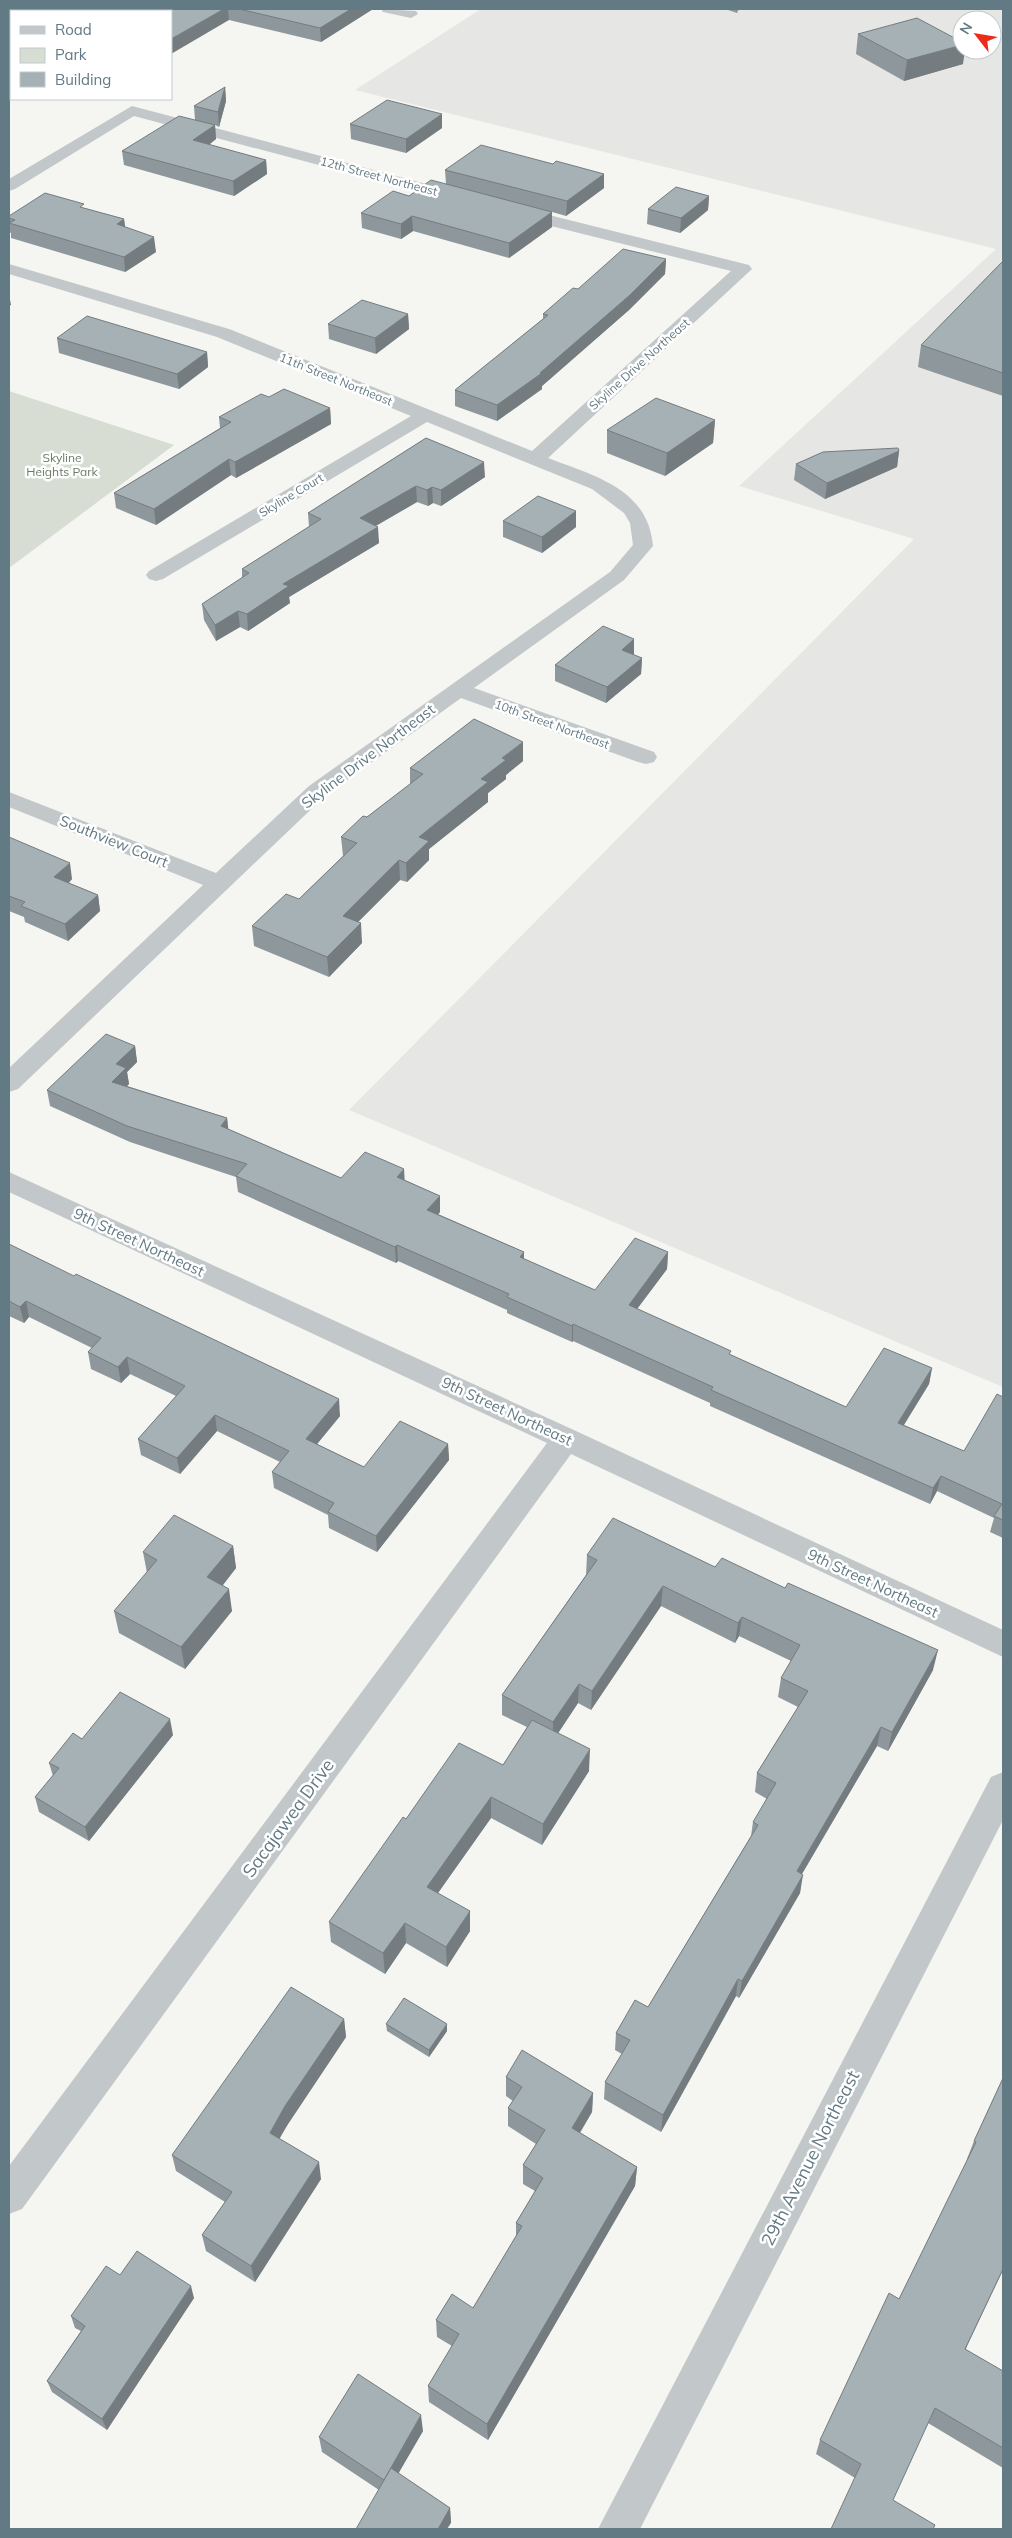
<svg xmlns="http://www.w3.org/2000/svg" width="1012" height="2538" font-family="Mulish,sans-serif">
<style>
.built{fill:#e6e6e4;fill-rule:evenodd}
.green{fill:#d7ddd2}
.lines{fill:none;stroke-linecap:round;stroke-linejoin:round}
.street{fill:#c2c7c9;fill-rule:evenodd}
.wall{fill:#8e989c}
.shaded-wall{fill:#747c7f}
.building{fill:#a5b1b5;stroke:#747c7f}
.labels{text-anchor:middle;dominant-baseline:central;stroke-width:5;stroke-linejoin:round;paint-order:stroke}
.far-street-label{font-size:12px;fill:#627a84;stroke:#fff}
.far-park-label{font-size:12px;fill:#6a7b62;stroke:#fff}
.street-label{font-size:15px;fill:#627a84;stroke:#fff}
.near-street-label{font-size:18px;fill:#627a84;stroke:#fff}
</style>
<rect width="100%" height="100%" fill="#f5f5f1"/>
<path class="built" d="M481,9h522v1378l-654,-277 565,-571 -175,-53 257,-237 -641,-159zM962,20h30v30h-30z"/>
<polygon class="green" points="9,391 174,445 9,568"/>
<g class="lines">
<g class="street">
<polygon points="381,9 416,11 418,14 411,18 383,12"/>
<polygon points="132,106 464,194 466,197 458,202 134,116 15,189 9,191 9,179"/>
<path d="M517,207l232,58 3,4 -204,189c46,18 100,30 105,88l-29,34 -150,108 180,64 3,5 -3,5 -8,2 -8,-2 -177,-64 -136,98 -307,293 -9,3v-24l194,-183 -194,-78v-15l207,81 93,-87 301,-214 23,-27 -3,-22 -6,-10 -32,-24 -165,-67 -264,157 -7,2 -7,-2 -3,-4 3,-4 262,-155 -194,-79 -208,-63v-10l220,65 303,122 199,-180 -220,-55 -2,-4z"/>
<polygon points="9,1172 576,1431 1003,1630 1003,1657 571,1454 22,2209 9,2214 9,2166 547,1443 9,1192"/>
<polygon points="1003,1772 1003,1820 640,2529 598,2529 991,1777"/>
</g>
</g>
<g class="wall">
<polygon points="9,9 11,11 11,45 9,45"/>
<polygon points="169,9 373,9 321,42 229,20"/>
<polygon points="725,9 739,9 737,13"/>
<polygon points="858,34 963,64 904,81 856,54"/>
<polygon points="225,87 226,101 219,127 215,125 216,139 209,145 266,160 267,174 234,196 124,165 122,151 195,120 194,106"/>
<polygon points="350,124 442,128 406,153 351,139"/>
<polygon points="553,164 604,174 604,188 566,216 552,212 552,227 509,258 413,231 401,239 362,228 361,213 409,196 446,184 445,170"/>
<polygon points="709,196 708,210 680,233 647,224 648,209"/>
<polygon points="84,208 124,219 125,227 156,252 125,272 11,238 11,233 9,232 9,216"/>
<polygon points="666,259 665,274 629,310 542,386 542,389 497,421 455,406 455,390 543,319 543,314 578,289"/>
<polygon points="1003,261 1003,396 918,367 921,345"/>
<polygon points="408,314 409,329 376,354 329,339 328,324"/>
<polygon points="57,338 207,352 208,367 179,389 59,353"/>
<polygon points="269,397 330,408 331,424 236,478 231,475 156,525 116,508 114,493 220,428 219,417"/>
<polygon points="715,420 713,443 665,476 607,453 607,430"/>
<polygon points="426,438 485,477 441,506 433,503 428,506 417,502 376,526 379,543 289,597 290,603 248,631 240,627 216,641 204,620 202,604 242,578 242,569 309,527 308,513"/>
<polygon points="899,451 897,467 825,499 794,480 796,464"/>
<polygon points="576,511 576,527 542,553 503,537 503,521"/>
<polygon points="634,639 634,655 642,658 641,674 606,703 555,681 555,665"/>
<polygon points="523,761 506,775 506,779 488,793 488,802 429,849 429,860 407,882 400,880 358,922 362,943 329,977 254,946 252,926 299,899 343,856 341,837 410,784 410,768"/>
<polygon points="9,837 72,879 69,883 98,895 100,911 68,941 25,922 24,917 9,911"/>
<polygon points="135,1046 137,1062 127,1072 129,1084 127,1086 227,1118 228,1129 341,1178 405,1180 440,1196 440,1212 438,1214 524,1252 524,1259 595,1290 668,1252 667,1269 637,1309 731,1355 846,1407 932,1368 929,1384 904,1425 964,1451 1003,1397 1003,1538 990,1532 994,1518 937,1491 930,1504 710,1406 710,1403 573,1341 572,1342 507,1313 507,1310 398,1261 396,1263 238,1192 236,1177 130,1142 50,1106 47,1090"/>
<polygon points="9,1244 340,1416 317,1444 364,1467 448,1444 449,1460 377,1552 329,1528 328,1515 274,1488 272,1472 280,1462 217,1431 180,1474 141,1455 138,1439 176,1396 130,1374 121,1383 91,1369 88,1352 92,1348 29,1317 24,1323 9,1316"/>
<polygon points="233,1546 236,1568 223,1585 232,1611 185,1669 119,1633 114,1611 147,1573 143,1552"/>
<polygon points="587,1555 715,1567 933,1670 888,1751 877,1746 802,1874 800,1893 739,1998 736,1996 661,2132 604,2099 605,2082 622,2054 615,2050 616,2033 648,2007 751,1836 753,1822 767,1799 755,1792 757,1773 798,1707 778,1697 781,1678 791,1661 739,1636 735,1643 661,1606 591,1710 578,1703 558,1733 589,1771 542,1845 491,1818 438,1893 470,1931 447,1967 406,1943 385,1974 331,1942 329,1922 406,1819 503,1765 527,1727 502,1715 502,1695 586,1575"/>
<polygon points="173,1735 89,1841 39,1812 35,1797 53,1776 49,1763 82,1739"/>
<polygon points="344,2019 346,2037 288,2124 279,2138 321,2179 255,2282 206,2251 202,2235 225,2202 176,2171 172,2155"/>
<polygon points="386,2024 447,2031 429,2057 387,2031"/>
<polygon points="506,2077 593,2093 592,2112 580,2133 637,2167 635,2186 488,2440 429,2402 428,2386 452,2346 437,2337 436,2320 473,2308 516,2236 516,2223 535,2191 523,2184 523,2165 536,2144 508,2126 508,2108 513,2101 506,2096"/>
<polygon points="1003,2078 966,2350 1003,2371 1003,2468 928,2423 855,2478 816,2454 820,2440 899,2299 968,2159 967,2159 974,2141"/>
<polygon points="120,2275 194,2298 107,2430 52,2392 47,2381 81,2331 75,2328 71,2316"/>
<polygon points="423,2431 398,2473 450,2508 451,2523 379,2490 322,2452 319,2437"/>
</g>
<g class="shaded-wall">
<polygon points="55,9 83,9 79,11 51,11"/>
<polygon points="224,9 228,9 229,20 171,54 171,39"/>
<polygon points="351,9 373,9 321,42 320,28"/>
<polygon points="962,45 962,50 965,50 963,64 904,81 907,60"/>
<polygon points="225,87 226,101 219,127 218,112"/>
<polygon points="442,114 442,128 406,153 406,139"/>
<polygon points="215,125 216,139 195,155 193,140"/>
<polygon points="266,160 267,174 234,196 233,181"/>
<polygon points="604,174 604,188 566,216 567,201"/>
<polygon points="709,196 708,210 680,233 681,218"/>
<polygon points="552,212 552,227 509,258 509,243"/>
<polygon points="412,216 413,231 401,239 401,224"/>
<polygon points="124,219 126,234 117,224"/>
<polygon points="154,237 156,252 125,272 124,257"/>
<polygon points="666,259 665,274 629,310 542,386 542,389 497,421 497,405 540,373"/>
<polygon points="9,294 11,305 9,306"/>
<polygon points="408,314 409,329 376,354 375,338"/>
<polygon points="207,352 208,367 179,389 177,374"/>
<polygon points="330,408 331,424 236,478 235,462"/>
<polygon points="715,420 713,443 665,476 667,453"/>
<polygon points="899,451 897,467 825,499 827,483"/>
<polygon points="229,459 231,475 156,525 154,509"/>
<polygon points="484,462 485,477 441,506 441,490"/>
<polygon points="416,486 417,502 361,534 360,518"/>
<polygon points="432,487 433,503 428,506 427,490"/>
<polygon points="576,511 576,527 542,553 542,537"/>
<polygon points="378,527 379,543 289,597 290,603 248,631 247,614 283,584"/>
<polygon points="238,611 240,627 216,641 215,625"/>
<polygon points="634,639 634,656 622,650"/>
<polygon points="642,658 641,674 606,703 607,687"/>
<polygon points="523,742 523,761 506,775 506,779 488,793 488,802 429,849 429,860 407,882 406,863 419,837 481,779 502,758"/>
<polygon points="399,860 400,880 344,936 343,916"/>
<polygon points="70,863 72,879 57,893 54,877"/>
<polygon points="98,895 100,911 68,941 65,924"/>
<polygon points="361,923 362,943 329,977 327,957"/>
<polygon points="135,1046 137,1062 127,1072 129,1084 115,1098 112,1082 116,1064"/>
<polygon points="227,1118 229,1135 221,1126"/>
<polygon points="404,1169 405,1186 397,1177"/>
<polygon points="440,1196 440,1212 428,1226 427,1210"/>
<polygon points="397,1245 398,1261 396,1263 395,1247"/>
<polygon points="524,1252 524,1268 520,1257"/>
<polygon points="668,1252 667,1269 628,1321 629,1305"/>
<polygon points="26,1301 29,1317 24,1323 20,1307"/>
<polygon points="573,1324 573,1341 572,1342 572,1326"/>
<polygon points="127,1357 130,1374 121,1383 118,1367"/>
<polygon points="932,1368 929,1384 895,1439 898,1423"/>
<polygon points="339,1399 340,1416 308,1455 306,1439"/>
<polygon points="215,1415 217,1431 180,1474 177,1458"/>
<polygon points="448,1444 449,1460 377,1552 376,1536"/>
<polygon points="941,1476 937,1491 930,1504 933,1488"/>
<polygon points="233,1546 236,1568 211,1600 207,1577"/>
<polygon points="663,1586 661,1606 591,1710 592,1691"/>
<polygon points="229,1589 232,1611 185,1669 181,1647"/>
<polygon points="742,1617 739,1636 735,1643 738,1623"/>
<polygon points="938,1650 933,1670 888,1751 892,1732"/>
<polygon points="579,1684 578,1703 553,1741 553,1722"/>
<polygon points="170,1719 173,1735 89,1841 85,1827"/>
<polygon points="881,1727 877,1746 793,1889 797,1871"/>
<polygon points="590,1749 589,1771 542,1845 543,1824"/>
<polygon points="491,1797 491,1818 428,1907 427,1887"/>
<polygon points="803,1875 800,1893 739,1998 742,1981"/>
<polygon points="470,1911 470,1931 447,1967 446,1947"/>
<polygon points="405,1923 406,1943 385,1974 383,1953"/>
<polygon points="738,1979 736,1996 661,2132 663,2115"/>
<polygon points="344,2019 346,2037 288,2124 273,2150 270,2133 285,2106"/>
<polygon points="447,2024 447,2031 429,2057 429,2050"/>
<polygon points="593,2093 592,2112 571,2147 572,2128"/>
<polygon points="319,2162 321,2179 255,2282 251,2266"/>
<polygon points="637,2167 635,2186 488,2440 487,2424"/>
<polygon points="1003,2269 1003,2270 958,2365 965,2349"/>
<polygon points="191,2286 194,2298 107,2430 102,2419"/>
<polygon points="421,2415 423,2431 386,2495 384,2480"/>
<polygon points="450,2508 451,2523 447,2529 438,2529"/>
</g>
<g class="building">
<polygon points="9,9 55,9 51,11 11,11 11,32 9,31"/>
<polygon points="169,9 224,9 171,39 171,11 164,11"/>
<polygon points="239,9 351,9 320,28"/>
<polygon points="917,18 962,42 962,45 907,60 858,34"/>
<polygon points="225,87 218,112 194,106"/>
<polygon points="387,100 442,114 406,139 350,124"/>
<polygon points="179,116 215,125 193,140 266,160 233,181 122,151"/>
<polygon points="481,145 553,164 556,161 604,174 567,201 445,170"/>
<polygon points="431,180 552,212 509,243 412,216 401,224 361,213 393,191 409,196"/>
<polygon points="676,187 709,196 681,218 648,209"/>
<polygon points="45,193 84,204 80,207 124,219 117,224 154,237 124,257 9,223 15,220 9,218 9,216"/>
<polygon points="623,249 666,259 630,295 540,373 542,373 497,405 455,390 548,315 543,314 573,288 578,289"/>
<polygon points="1003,261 1003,373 921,345"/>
<polygon points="362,300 408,314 375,338 328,324"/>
<polygon points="87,316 207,352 177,374 57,338"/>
<polygon points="284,389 330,408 235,462 229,459 154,509 114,493 231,422 219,417 261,394 269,397"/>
<polygon points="656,398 715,420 667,453 607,430"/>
<polygon points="426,438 484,462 441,490 432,487 427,490 416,486 360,518 378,527 283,584 289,586 247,614 238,611 215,625 202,604 249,573 242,569 321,519 308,513"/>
<polygon points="898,448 899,451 827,483 796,464 823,452"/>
<polygon points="538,496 576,511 542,537 503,521"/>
<polygon points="603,626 634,639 622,650 642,658 607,687 555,665"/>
<polygon points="474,719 523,742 502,758 506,760 481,779 488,782 419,837 429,841 406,863 399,860 343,916 361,923 327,957 252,926 286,894 299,899 357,843 341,837 363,816 367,817 423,774 410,768"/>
<polygon points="9,837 70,863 54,877 98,895 65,924 21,906 25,902 9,896"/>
<polygon points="106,1034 135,1046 116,1064 126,1068 112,1082 227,1118 221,1126 341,1178 365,1152 404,1169 397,1177 440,1196 427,1210 524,1252 520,1257 595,1290 635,1238 668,1252 629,1305 731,1351 729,1354 846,1407 884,1348 932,1368 898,1423 964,1451 997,1394 1003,1397 1003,1520 994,1516 1002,1504 941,1476 933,1488 711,1390 713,1387 573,1324 572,1326 507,1297 509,1294 397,1245 395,1247 236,1176 247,1164 127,1126 47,1090"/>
<polygon points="9,1244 74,1276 76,1274 339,1399 306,1439 364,1467 400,1421 448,1444 376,1536 328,1512 334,1503 272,1472 289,1451 215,1415 177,1458 138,1439 185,1386 127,1357 118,1367 88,1352 101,1338 26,1301 20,1307 9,1301"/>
<polygon points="174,1515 233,1546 207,1577 229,1589 181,1647 114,1611 157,1560 143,1552"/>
<polygon points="613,1518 715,1567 722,1558 785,1588 788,1583 938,1650 892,1732 881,1727 797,1871 803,1875 742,1981 738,1979 663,2115 605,2082 630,2040 616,2033 635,2000 648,2007 758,1825 753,1822 776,1783 757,1773 808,1691 781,1678 800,1645 742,1617 738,1623 663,1586 592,1691 579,1684 553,1722 502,1695 597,1560 587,1555"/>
<polygon points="120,1692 170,1719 85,1827 35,1797 59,1768 49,1763 73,1733 82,1739"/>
<polygon points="532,1720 590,1749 543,1824 491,1797 427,1887 470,1911 446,1947 405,1923 383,1953 329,1922 403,1817 406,1819 459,1743 503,1765"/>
<polygon points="291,1987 344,2019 285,2106 270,2133 319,2162 251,2266 202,2235 232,2192 172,2155"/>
<polygon points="404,1998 447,2024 429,2050 386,2024"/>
<polygon points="522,2050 593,2093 572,2128 637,2167 487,2424 428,2386 459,2334 436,2320 452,2294 473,2308 522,2226 516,2223 543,2178 523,2165 545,2130 508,2108 522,2087 506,2077"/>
<polygon points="1003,2078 1003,2269 965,2349 1003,2371 1003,2448 935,2408 893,2500 935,2525 933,2529 831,2529 861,2464 820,2440 889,2293 899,2299 976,2142 974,2141"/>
<polygon points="137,2251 191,2286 102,2419 47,2381 85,2326 71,2316 106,2266 120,2275"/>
<polygon points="358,2374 421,2415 384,2480 319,2437"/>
<polygon points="391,2468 450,2508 438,2529 356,2529"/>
</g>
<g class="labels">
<g class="far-street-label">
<text transform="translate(379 176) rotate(15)">12th Street Northeast</text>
<text transform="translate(639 364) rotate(-42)">Skyline Drive Northeast</text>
<text transform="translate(336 379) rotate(22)">11th Street Northeast</text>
<text transform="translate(291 495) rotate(-31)">Skyline Court</text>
<text transform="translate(552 724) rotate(20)">10th Street Northeast</text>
</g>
<g class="far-park-label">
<text x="62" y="457">Skyline<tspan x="62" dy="14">Heights Park</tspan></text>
</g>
<g class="street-label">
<text transform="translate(368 756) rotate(-37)">Skyline Drive Northeast</text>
<text transform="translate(114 841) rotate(22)">Southview Court</text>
<text transform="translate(139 1242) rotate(25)">9th Street Northeast</text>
<text transform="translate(507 1411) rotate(25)">9th Street Northeast</text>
<text transform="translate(873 1583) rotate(25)">9th Street Northeast</text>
</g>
<g class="near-street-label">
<text transform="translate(288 1818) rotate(-54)">Sacajawea Drive</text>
<text transform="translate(810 2158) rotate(-63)">29th Avenue Northeast</text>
</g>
</g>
<rect width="1012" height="2538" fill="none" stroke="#627a84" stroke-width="20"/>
<rect x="10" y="10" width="162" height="90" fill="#ffffff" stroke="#c0cace"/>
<rect x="20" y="26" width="25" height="8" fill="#c2c7c9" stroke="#c0cace"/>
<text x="55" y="35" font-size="15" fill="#627a84">Road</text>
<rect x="20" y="48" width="25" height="15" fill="#d7ddd2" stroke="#c0cace"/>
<text x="55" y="60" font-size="15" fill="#627a84">Park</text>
<rect x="20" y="72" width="25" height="15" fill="#a5b1b5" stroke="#c0cace"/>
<text x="55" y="85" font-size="15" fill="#627a84">Building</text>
<g transform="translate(977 35) rotate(301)"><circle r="24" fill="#ffffff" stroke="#c0cace"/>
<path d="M0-4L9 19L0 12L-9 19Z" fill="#ec2b1a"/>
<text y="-8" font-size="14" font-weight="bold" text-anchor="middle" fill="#627a84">N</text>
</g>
</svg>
